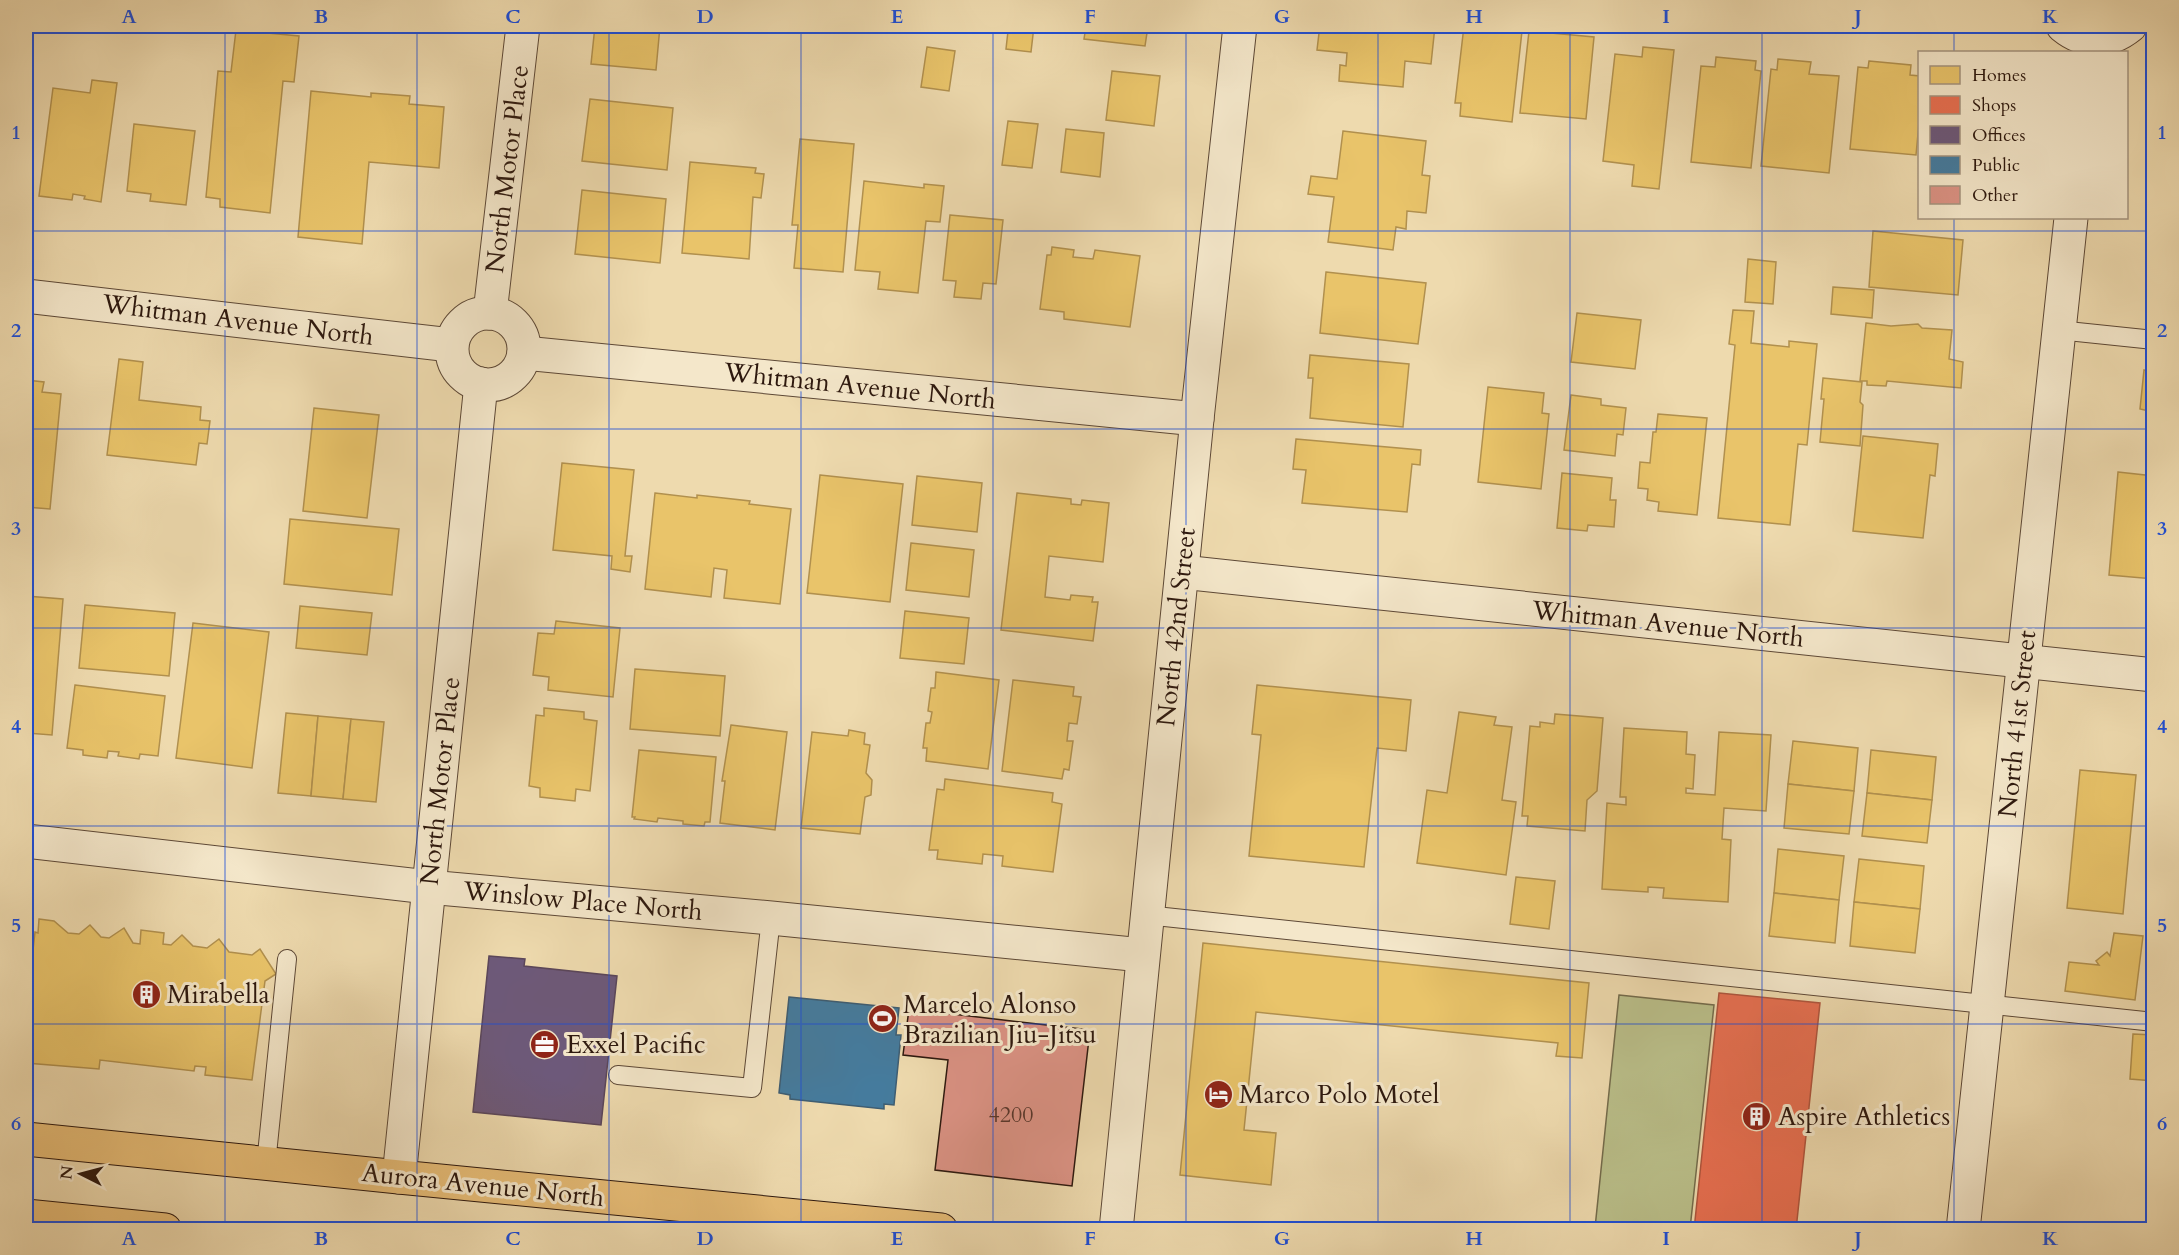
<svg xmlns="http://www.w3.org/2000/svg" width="2179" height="1255" font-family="Cardo,serif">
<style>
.green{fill:#babf8a;stroke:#746c4c;stroke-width:1.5}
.homes{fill:#e9c46a;stroke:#b1904e;stroke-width:1.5}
.shops{fill:#e76f51;stroke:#af553d;stroke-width:1.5}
.offices{fill:#6d597a;stroke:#5a465a;stroke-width:1.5}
.public{fill:#457b9d;stroke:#3e5d72;stroke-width:1.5}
.building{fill:#db9284;stroke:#2d180e;stroke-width:1.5}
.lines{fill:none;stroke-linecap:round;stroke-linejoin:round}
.service-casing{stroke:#5d4836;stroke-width:20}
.minor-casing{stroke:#5d4836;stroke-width:35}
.trunk-casing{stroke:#2d180e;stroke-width:35}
.service{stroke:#f4e7ca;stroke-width:18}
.minor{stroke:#f4e7ca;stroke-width:33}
.trunk{stroke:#e7bd77;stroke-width:33}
.grid{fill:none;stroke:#1d4ed8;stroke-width:1.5;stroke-opacity:0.55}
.labels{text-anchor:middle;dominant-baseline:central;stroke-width:6;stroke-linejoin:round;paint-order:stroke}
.number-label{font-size:22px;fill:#58362c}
.street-label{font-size:26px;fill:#2d180e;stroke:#f4e7ca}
.poi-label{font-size:26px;fill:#2d180e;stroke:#f4e7ca;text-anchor:start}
.neatline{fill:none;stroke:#1d4ed8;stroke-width:2}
.grid-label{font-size:20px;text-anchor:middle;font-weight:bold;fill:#1d4ed8}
</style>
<rect width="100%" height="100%" fill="#eedaae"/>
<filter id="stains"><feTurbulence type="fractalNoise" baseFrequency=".00333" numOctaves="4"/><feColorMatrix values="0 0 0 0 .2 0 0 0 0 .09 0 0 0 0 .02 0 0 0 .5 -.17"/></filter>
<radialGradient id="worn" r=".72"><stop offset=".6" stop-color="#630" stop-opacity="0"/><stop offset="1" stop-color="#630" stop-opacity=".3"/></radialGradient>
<polygon class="green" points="1619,995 1714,1005 1690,1229 1595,1228"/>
<g class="homes">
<polygon points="595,26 660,26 656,70 591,64"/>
<polygon points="966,26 1034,26 1031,52 1006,49 1008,31"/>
<polygon points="1086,26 1148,26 1145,46 1084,39"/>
<polygon points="1303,26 1435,26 1431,64 1405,61 1403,87 1339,81 1340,65 1346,66 1347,53 1317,50 1319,33 1303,31"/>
<polygon points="1464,26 1522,31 1512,122 1460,116 1461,103 1455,103"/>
<polygon points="236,30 299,36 294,82 283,81 270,213 220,207 220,199 206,197 218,71 231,72"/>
<polygon points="1529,31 1594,37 1586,119 1520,113"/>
<polygon points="927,47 955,51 949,91 921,87"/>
<polygon points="1643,47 1674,50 1659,189 1632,186 1634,165 1603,161 1615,54 1642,57"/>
<polygon points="1716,57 1756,61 1755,70 1761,71 1751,168 1691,162 1701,66 1715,67"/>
<polygon points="1778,59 1811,62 1809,74 1839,76 1829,173 1761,166 1771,69 1777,70"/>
<polygon points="1869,61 1911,65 1910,75 1920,76 1920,112 1916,155 1850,149 1858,67 1868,68"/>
<polygon points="1112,71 1160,76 1154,126 1106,120"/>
<polygon points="92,80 117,83 101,202 84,199 85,196 73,194 72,200 39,196 53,88 90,93"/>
<polygon points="311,91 371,97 371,93 410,96 409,104 444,107 439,168 369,162 362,244 298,237"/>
<polygon points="590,99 673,108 667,170 582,161"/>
<polygon points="1008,121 1038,124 1032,168 1002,165"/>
<polygon points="134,124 195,131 186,205 150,201 151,194 127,191"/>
<polygon points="2154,127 2154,213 2146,212"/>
<polygon points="1066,129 1104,133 1100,177 1061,172"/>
<polygon points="1343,131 1426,141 1422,175 1430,176 1426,213 1407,211 1406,229 1396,227 1393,250 1328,242 1334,197 1308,194 1311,176 1337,179"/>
<polygon points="800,139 854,144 843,272 794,268 798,225 792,225"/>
<polygon points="690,162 756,168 755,173 764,174 761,198 753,197 749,259 682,253"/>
<polygon points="864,181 924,188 924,184 944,186 940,222 926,221 918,293 878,289 880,272 855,270"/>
<polygon points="582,190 666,199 660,263 575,254"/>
<polygon points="950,215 1003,220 996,284 983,283 981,299 954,297 956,281 943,280"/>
<polygon points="1873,231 1963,240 1958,295 1869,287"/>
<polygon points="1052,247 1074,250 1073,257 1093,259 1095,250 1140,256 1130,327 1064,319 1064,312 1040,309 1047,255 1051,255"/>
<polygon points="1748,259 1776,262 1773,304 1745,302"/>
<polygon points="1326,272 1426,283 1418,344 1320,333"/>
<polygon points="1833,287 1874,290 1872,318 1831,314"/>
<polygon points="1733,310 1754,311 1751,343 1789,347 1789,341 1817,344 1807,445 1798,444 1790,525 1718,518 1735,345 1729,344"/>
<polygon points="1577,313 1641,320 1635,369 1571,362"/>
<polygon points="1866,323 1891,326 1918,324 1922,328 1952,330 1949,359 1963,362 1961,388 1887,381 1886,386 1867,385 1867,381 1860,381"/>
<polygon points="1310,355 1409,364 1403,427 1310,418 1313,378 1308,378"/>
<polygon points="119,359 143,362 139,400 201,407 200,420 210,421 207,444 199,443 196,465 107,455"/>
<polygon points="2144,370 2154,372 2154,425 2148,424 2149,411 2140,409"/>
<polygon points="1823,378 1862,382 1860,402 1863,405 1860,446 1820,442 1824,399 1821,399"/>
<polygon points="26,380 44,382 42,392 61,394 50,509 26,507"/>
<polygon points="1488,387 1544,393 1542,413 1549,414 1541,489 1478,482"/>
<polygon points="1571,395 1601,399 1601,405 1626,408 1623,435 1617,434 1615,456 1564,450"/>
<polygon points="314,408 379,415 367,518 303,511"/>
<polygon points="1658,414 1707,418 1697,515 1658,511 1659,502 1647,500 1648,489 1638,488 1640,462 1650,463 1653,432 1656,432"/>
<polygon points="1863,436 1938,444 1935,476 1930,475 1923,538 1853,531"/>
<polygon points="1296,439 1421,450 1420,465 1412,464 1407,512 1302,503 1306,470 1293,469"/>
<polygon points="562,463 634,470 625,556 632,556 630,572 611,569 612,556 553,550"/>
<polygon points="2118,472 2154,476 2154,579 2109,575"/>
<polygon points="1562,473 1612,478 1610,500 1616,500 1614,527 1588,525 1587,531 1557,528"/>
<polygon points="820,475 903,484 890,602 807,593"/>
<polygon points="917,476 982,483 977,532 912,525"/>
<polygon points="655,493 697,498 697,495 750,501 749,504 791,509 780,604 724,598 727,570 714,568 711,597 645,589"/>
<polygon points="1017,493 1071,499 1071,504 1081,505 1082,500 1109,503 1103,562 1049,556 1045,597 1070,600 1071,595 1093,597 1092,602 1098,602 1093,641 1001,630"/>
<polygon points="290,519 399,529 392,595 284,584"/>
<polygon points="911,543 974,550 969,597 906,590"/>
<polygon points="26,596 63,599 52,735 27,733 26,742"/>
<polygon points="85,605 175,613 169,676 79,668"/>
<polygon points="300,606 372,613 367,655 296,648"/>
<polygon points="905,611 969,618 964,664 900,658"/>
<polygon points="556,621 620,628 613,697 548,690 549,677 533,675 538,633 554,634"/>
<polygon points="193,623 269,632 252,768 176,758"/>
<polygon points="635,669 725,676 720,736 630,729"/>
<polygon points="936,672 999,680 988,769 926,761 927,748 923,748 926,723 930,723 932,712 928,711 931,688 935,688"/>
<polygon points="1013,680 1074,687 1073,696 1081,697 1077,724 1069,723 1067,741 1073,741 1069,770 1064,769 1062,779 1002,771"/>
<polygon points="75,685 165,696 158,756 140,754 139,759 118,756 119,752 108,751 107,758 83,755 83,750 67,748"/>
<polygon points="1257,685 1411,700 1406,751 1377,748 1364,867 1249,856 1261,735 1252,734"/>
<polygon points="544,708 584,712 584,719 597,721 590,791 576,789 575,801 540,797 540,788 529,786 536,715 544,716"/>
<polygon points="1459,712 1496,717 1494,725 1512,727 1502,800 1516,802 1506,875 1417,863 1427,790 1447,793"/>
<polygon points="286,713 318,716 311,796 278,793"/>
<polygon points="1555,714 1603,718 1597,791 1587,800 1585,831 1527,826 1528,816 1522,816 1530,726 1540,727 1540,722 1554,724"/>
<polygon points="318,716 351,719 343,799 311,796"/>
<polygon points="351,719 384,722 376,802 343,799"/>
<polygon points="731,725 787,732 775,830 720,823 725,781 722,781"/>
<polygon points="1624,728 1687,732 1686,754 1695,755 1693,789 1686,788 1686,793 1715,795 1719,732 1771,735 1766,811 1724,808 1722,839 1731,840 1728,902 1663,898 1664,888 1648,887 1648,892 1602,889 1607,803 1626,805 1626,797 1620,797"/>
<polygon points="849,730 865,733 864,744 870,745 866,773 872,780 871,795 865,797 860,834 801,828 812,732 848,736"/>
<polygon points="1793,741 1858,748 1854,791 1788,784"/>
<polygon points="639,750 716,757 710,822 705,822 704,826 683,824 683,821 658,818 657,822 634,819 635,817 632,817"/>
<polygon points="1871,750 1936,757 1932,800 1867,793"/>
<polygon points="2080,770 2136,775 2123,914 2067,908"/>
<polygon points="945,779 1053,793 1052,802 1062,804 1053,872 1002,866 1003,856 983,854 982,864 937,859 938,850 929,850 937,789 944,790"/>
<polygon points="1788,784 1854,791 1849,834 1784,828"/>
<polygon points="1867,793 1932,800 1927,843 1862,836"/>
<polygon points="1778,849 1844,856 1839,900 1774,893"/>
<polygon points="1859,859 1924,866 1920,909 1854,902"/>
<polygon points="2152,867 2154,867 2154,952 2150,952 2153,906 2149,906"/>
<polygon points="1516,877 1555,881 1549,929 1510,924"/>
<polygon points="1774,893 1839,900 1835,943 1769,936"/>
<polygon points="1854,902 1920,909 1915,953 1850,946"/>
<polygon points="39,919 54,921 68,933 79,934 90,925 101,937 109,938 124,928 133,943 140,944 141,930 164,933 163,944 171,945 182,935 193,946 207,948 219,939 229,952 252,955 260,949 276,974 265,981 252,1080 205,1075 206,1067 195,1066 194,1071 100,1060 99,1069 26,1063 26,1014 35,932 38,933"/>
<polygon points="2114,933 2143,936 2135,1000 2065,991 2069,962 2099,965 2096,961 2107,952 2110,956"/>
<polygon points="1203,943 1589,983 1582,1058 1556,1056 1558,1043 1256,1012 1244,1130 1276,1133 1271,1185 1180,1175"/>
<polygon points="2133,1034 2154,1035 2154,1081 2130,1079"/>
</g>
<polygon class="shops" points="1719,993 1820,1003 1796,1230 1694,1230"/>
<polygon class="offices" points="489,956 525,959 524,966 617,976 601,1125 473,1112"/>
<polygon class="public" points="789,997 899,1008 896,1035 901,1035 894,1105 884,1104 884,1109 790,1099 790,1095 779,1093"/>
<polygon class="building" points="909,1009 1090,1030 1072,1186 935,1170 948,1060 903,1055"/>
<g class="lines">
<defs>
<g id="service">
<polyline points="2058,330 2154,340"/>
<polyline points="1146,915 2154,1022"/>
<polyline points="618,1075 752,1088 771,918"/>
<polyline points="266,1164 287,959"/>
</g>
<g id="minor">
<path d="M2063,26c22,18 46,17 67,0"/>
<polyline points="26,296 451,345"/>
<circle cx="488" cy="349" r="36"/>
<polyline points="490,313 523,26"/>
<polyline points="524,353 1197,419"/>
<polyline points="1182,572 2154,675"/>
<polyline points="26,841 428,887 771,918 1142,955"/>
<polyline points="399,1177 481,384"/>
<polyline points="1116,1230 1197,419 1240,26"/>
<polyline points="1963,1230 2071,218"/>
</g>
<g id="trunk">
<polyline points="26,1139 399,1177 941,1230"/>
<polyline points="26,1216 165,1230"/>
</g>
</defs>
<use href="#service" class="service-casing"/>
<use href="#minor" class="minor-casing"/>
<use href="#trunk" class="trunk-casing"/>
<use href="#service" class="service"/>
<use href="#minor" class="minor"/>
<use href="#trunk" class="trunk"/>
</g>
<path class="grid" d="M225,26v1204M417,26v1204M609,26v1204M801,26v1204M993,26v1204M1186,26v1204M1378,26v1204M1570,26v1204M1762,26v1204M1954,26v26M1954,218v1012M26,231h2128M26,429h2128M26,628h2128M26,826h2128M26,1024h2128"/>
<defs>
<symbol id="building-disc" viewBox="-11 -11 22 22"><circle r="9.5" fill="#8f2418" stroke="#f4e7ca"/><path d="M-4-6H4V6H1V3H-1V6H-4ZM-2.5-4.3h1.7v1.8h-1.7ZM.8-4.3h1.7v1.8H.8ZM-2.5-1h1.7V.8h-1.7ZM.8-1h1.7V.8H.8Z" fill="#fff"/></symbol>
<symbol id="stadium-disc" viewBox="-11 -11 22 22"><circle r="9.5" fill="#8f2418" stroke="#f4e7ca"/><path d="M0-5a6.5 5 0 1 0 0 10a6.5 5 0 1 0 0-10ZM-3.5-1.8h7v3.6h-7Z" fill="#fff"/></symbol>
<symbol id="office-disc" viewBox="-11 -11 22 22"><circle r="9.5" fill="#8f2418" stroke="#f4e7ca"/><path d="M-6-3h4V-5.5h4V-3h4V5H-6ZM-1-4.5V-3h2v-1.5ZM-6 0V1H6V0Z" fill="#fff"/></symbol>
<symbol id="hotel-disc" viewBox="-11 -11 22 22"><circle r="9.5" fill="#8f2418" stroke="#f4e7ca"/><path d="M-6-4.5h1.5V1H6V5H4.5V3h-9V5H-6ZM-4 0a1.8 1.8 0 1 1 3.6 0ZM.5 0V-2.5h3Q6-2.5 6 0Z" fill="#fff"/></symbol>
</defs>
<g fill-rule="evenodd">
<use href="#building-disc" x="130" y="978" width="33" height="33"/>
<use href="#stadium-disc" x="866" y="1002" width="33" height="33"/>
<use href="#office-disc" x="528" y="1028" width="33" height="33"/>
<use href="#hotel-disc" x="1202" y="1078" width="33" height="33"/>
<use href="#building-disc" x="1740" y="1100" width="33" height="33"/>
</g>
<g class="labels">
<g class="number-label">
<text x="1011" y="1115">4200</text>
</g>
<g class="street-label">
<text transform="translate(507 169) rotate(-83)">North Motor Place</text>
<text transform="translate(238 320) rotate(7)">Whitman Avenue North</text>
<text transform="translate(860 386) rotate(6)">Whitman Avenue North</text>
<text transform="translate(1668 624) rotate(6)">Whitman Avenue North</text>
<text transform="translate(1176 627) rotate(-84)">North 42nd Street</text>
<text transform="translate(2017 724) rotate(-84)">North 41st Street</text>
<text transform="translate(440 781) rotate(-84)">North Motor Place</text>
<text transform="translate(583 901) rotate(5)">Winslow Place North</text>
<text transform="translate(483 1185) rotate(6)">Aurora Avenue North</text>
</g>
<g class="poi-label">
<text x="167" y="994">Mirabella</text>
<text x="903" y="1004">Marcelo Alonso<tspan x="903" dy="30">Brazilian Jiu-Jitsu</tspan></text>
<text x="566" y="1044">Exxel Pacific</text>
<text x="1239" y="1094">Marco Polo Motel</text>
<text x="1778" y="1116">Aspire Athletics</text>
</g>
</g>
<rect width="2179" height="1255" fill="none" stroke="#eedaae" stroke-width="66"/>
<rect x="1918" y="51" width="210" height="168" fill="#f4e7ca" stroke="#a4947f" stroke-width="1.5"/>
<rect x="1930" y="66" width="30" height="18" fill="#e9c46a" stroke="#a4947f" stroke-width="1.5"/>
<text x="1972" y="81" font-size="18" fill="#2d180e">Homes</text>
<rect x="1930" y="96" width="30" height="18" fill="#e76f51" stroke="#a4947f" stroke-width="1.5"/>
<text x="1972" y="111" font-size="18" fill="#2d180e">Shops</text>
<rect x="1930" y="126" width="30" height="18" fill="#6d597a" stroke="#a4947f" stroke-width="1.5"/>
<text x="1972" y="141" font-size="18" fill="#2d180e">Offices</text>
<rect x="1930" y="156" width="30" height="18" fill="#457b9d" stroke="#a4947f" stroke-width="1.5"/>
<text x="1972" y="171" font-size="18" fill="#2d180e">Public</text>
<rect x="1930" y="186" width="30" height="18" fill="#db9284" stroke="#a4947f" stroke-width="1.5"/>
<text x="1972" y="201" font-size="18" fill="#2d180e">Other</text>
<g transform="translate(81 1174) rotate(276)" stroke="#f4e7ca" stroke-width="4.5" paint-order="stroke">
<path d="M0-4.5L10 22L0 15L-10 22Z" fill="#2d180e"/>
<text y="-9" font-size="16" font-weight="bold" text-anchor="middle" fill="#2d180e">N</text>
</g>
<rect x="33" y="33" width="2113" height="1189" class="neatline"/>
<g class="grid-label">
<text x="129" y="23">A</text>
<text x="321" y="23">B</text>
<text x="513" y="23">C</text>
<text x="705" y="23">D</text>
<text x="897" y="23">E</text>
<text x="1090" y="23">F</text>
<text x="1282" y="23">G</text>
<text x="1474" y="23">H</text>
<text x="1666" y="23">I</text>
<text x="1858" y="23">J</text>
<text x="2050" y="23">K</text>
<text x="16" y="139">1</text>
<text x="2162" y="139">1</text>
<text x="16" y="337">2</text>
<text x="2162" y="337">2</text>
<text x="16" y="535">3</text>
<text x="2162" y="535">3</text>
<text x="16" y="733">4</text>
<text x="2162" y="733">4</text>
<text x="16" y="932">5</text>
<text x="2162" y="932">5</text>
<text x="16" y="1130">6</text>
<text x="2162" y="1130">6</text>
<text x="129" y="1245">A</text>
<text x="321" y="1245">B</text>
<text x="513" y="1245">C</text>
<text x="705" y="1245">D</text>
<text x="897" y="1245">E</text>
<text x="1090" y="1245">F</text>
<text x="1282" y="1245">G</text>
<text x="1474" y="1245">H</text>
<text x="1666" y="1245">I</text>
<text x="1858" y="1245">J</text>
<text x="2050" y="1245">K</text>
</g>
<rect width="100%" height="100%" filter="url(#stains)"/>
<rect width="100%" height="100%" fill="url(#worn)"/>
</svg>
